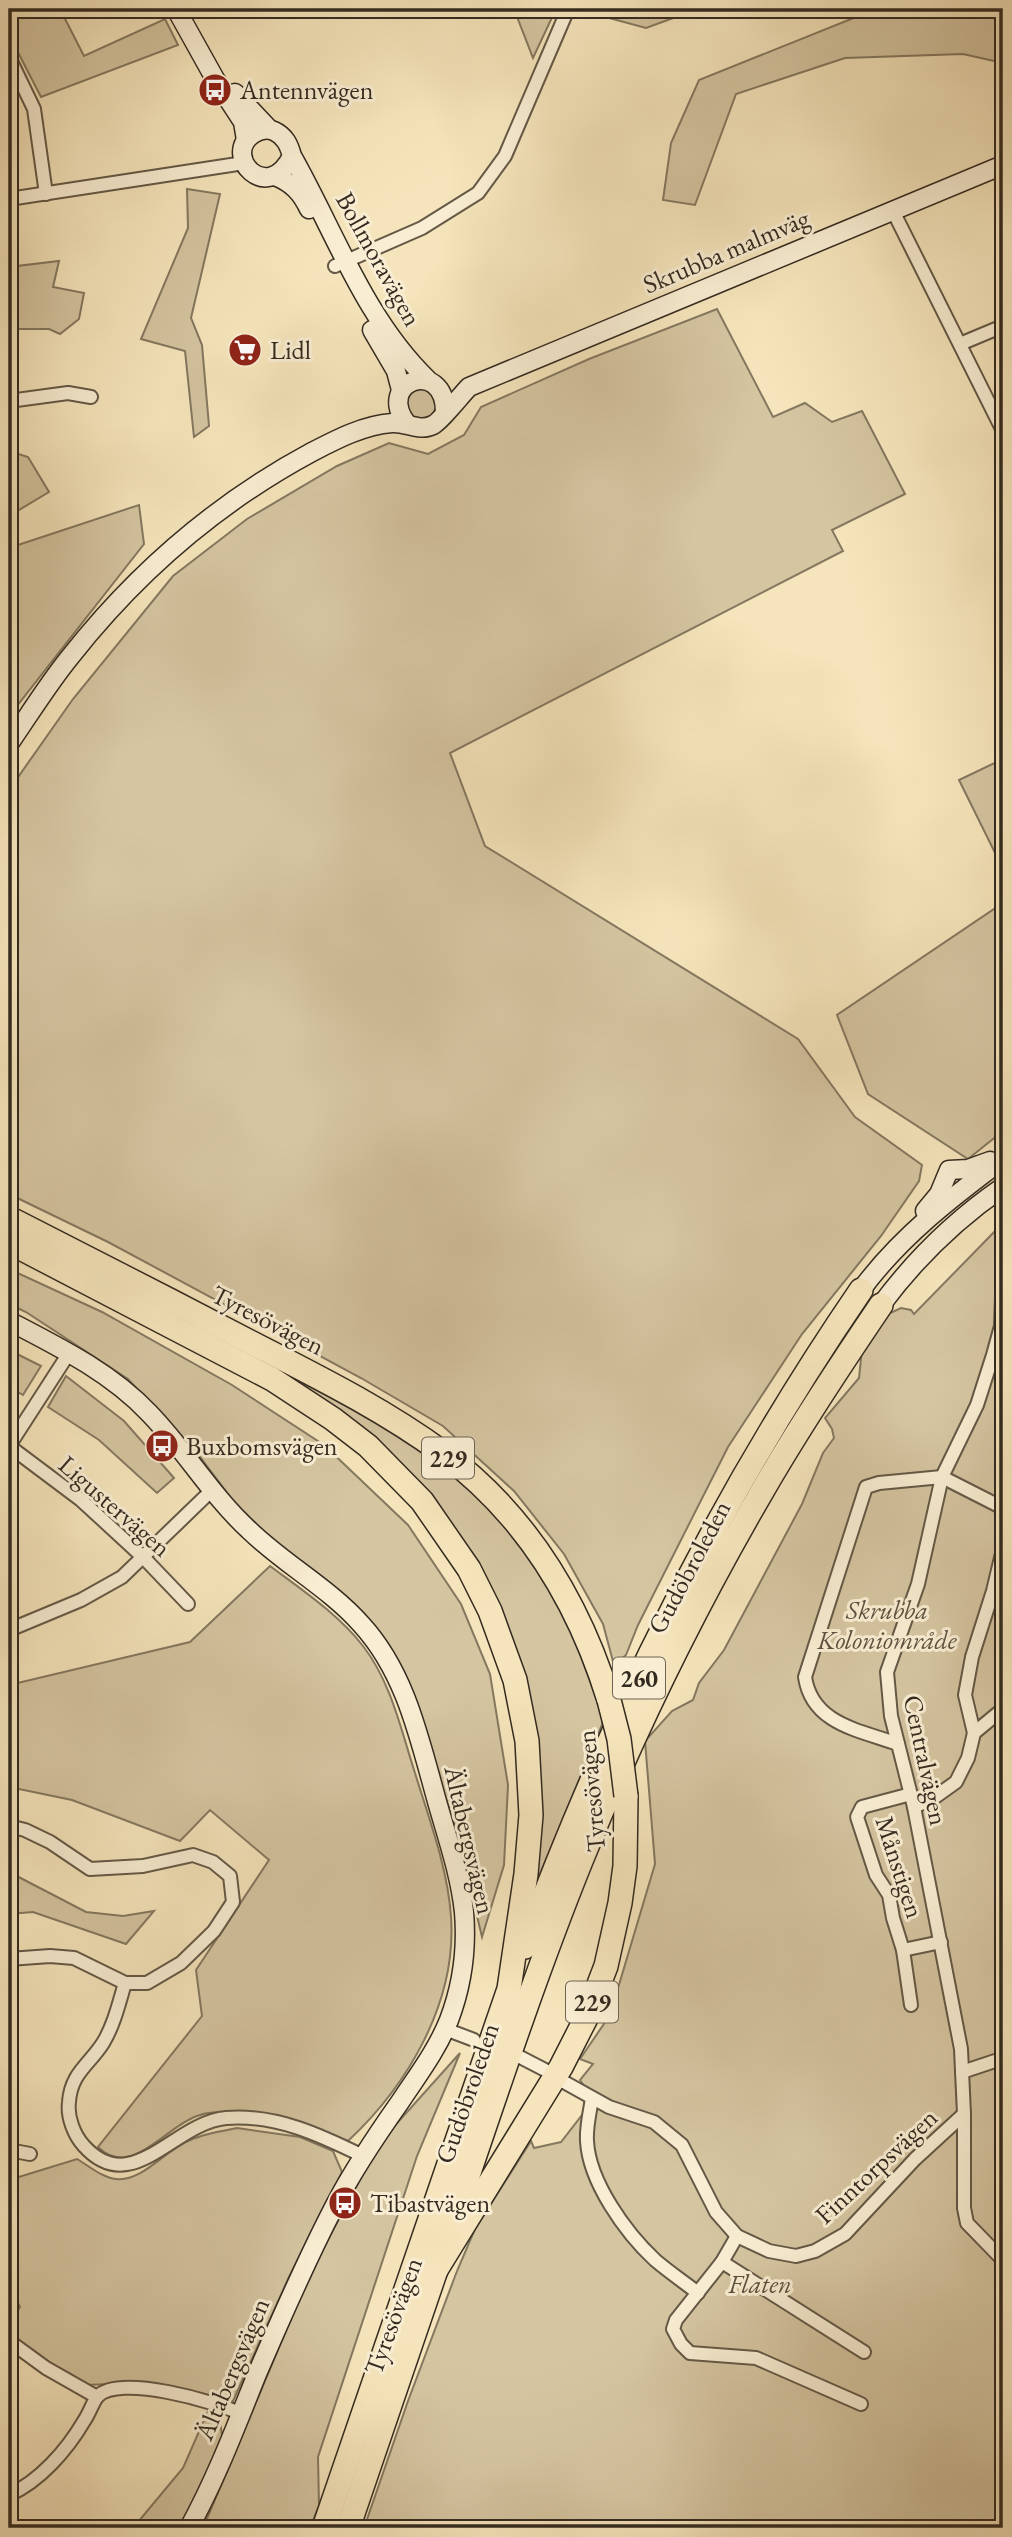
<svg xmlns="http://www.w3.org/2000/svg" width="1012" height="2537" font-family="'EB Garamond',serif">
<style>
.green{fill:#d5c5a1;stroke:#847860;stroke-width:2}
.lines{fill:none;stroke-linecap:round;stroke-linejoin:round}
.street-casing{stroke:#645947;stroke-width:16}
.secondary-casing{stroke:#332a20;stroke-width:21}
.highway-casing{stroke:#332a20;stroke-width:26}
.street{stroke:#f9eed3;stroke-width:12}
.secondary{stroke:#f9eed3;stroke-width:18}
.highway{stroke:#f6e5bc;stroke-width:23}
.highway-bridge-casing{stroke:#332a20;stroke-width:26;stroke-linecap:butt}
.highway-bridge{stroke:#f6e5bc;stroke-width:23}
.labels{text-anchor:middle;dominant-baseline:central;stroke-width:6;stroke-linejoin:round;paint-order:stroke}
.shield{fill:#f9eed3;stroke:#6e6556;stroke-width:2}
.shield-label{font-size:24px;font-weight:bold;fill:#332a20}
.poi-label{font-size:26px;fill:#332a20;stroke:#f9eed3;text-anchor:start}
.street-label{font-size:26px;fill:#332a20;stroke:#f9eed3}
.park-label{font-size:26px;font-style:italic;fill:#5c5140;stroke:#f9eed3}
</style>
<rect width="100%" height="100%" fill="#f6e5bc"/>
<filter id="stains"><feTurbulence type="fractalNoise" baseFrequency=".00286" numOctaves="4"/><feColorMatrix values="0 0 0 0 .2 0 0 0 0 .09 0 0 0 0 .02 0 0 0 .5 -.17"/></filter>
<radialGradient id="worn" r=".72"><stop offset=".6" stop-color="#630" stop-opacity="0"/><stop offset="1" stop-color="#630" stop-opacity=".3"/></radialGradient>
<g class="green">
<polygon points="9,9 60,9 84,56 165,19 178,45 41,97 9,35"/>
<polygon points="514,9 556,9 533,58"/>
<polygon points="588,9 698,9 646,28 587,12"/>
<polygon points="904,9 1003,9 1003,63 963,54 845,58 736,94 695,205 663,200 671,143 699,80 856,17"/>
<polygon points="187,189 220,194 191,318 202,345 209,426 194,437 185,351 141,339 188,228"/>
<polygon points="59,261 53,287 84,293 79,319 60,334 49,329 9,329 9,267"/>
<polygon points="717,309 773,417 805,403 832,422 862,411 905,494 832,530 843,551 450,753 485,846 798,1039 855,1117 922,1165 919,1181 881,1236 802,1334 728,1447 638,1625 626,1655 614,1665 603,1624 564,1554 514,1491 443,1426 361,1378 108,1242 9,1194 9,790 73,699 173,576 247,519 337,466 389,443 428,454 464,435 481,407 589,359"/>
<circle cx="421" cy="404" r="15"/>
<polygon points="9,451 28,457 49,492 9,516"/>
<polygon points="139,505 144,544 9,716 9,545 15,546"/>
<polygon points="1003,759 1003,869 959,780"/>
<polygon points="1003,903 1003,1131 968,1159 868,1094 837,1015"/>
<polygon points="1001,1225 1003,1227 1003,2528 364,2528 408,2401 457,2271 475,2229 531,2141 534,2148 561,2142 585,2111 587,2090 580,2080 593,2064 580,2059 610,2015 655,1864 645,1741 672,1711 693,1700 699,1683 724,1650 802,1504 823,1453 834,1438 832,1429 825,1418 859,1378 862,1349 888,1314 901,1308 911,1310 914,1314"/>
<path d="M9,1226c71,37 141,73 212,110 118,61 247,123 321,238 28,45 44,97 62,146l-74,178 -14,-244 -157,-227 -350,-192z"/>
<polygon points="9,1269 102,1312 232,1385 324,1445 408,1525 461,1604 490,1674 508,1785 504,1865 482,1937 457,1831 399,1665 234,1502 200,1457 128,1379 26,1312 9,1304"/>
<polygon points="9,1350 41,1366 23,1395 9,1387"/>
<polygon points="66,1376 124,1421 174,1478 157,1493 99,1440 48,1407"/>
<path d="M270,1566c32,24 68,48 93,80 28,36 38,84 52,127 14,46 33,96 36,144 6,85 -43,168 -103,224 -43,-17 -72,-31 -119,-29 -12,0 -22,0 -32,4 -31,10 -66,64 -99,31l104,-131 -6,-46 73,-110 -59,-50 -30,31 -108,-41 -63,-13v-102l181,-43z"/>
<polygon points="9,1872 86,1912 123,1916 154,1911 126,1944 33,1912 9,1914"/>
<polygon points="460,2053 417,2156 318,2457 319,2505 310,2528 203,2528 312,2269 381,2141"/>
<path d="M237,2128l63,9 33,14 9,21 -53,105 -56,124 -63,-15 -32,-3 -54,2 -16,-8 -59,-44v-9l11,-17 -11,-21v-106l68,-21c12,7 26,19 39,20 25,3 47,-26 68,-36 16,-9 35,-11 53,-15z"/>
<path d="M208,2411l11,8c1,6 3,12 3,17 -1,20 -31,74 -43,92h-46l50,-60z"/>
</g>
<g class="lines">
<defs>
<g id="street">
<polyline points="834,9 834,11 846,9"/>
<polyline points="9,57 34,109 46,194"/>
<polyline points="9,199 244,163"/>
<polyline points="893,211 1003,431"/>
<polyline points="335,266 422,228 478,193 505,156 568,9"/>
<polyline points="960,344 1003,326"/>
<polyline points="9,401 68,393 91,397"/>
<polyline points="1003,1270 1001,1326 993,1355 977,1405 942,1477 918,1584 887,1672 891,1716 914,1807 961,2049 964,2114 964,2208 967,2223 1003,2260"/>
<polyline points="9,1446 81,1500 144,1558 188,1604"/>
<polyline points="9,1446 69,1353"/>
<polyline points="9,1630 81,1600 122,1577 212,1490"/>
<polyline points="974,1733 965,1695 972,1657 993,1591 1003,1549"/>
<path d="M898,1744c-39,-14 -86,-20 -93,-67l61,-190 13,-4 63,-6 61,31"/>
<polyline points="911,1794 862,1807 857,1817 876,1875 889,1895 893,1918 903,1950 911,2005"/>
<polyline points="914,1807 935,1797 956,1782 968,1758 974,1733 1003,1709"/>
<polyline points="9,1826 25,1830 50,1842 90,1869 143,1866 193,1855 213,1862 230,1876 233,1902 214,1931 181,1963 147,1983 125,1983 74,1958 50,1956 9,1959"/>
<polyline points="903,1950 941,1942"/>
<path d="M125,1983c-6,20 -11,42 -22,60 -14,22 -32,30 -34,59 -2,15 5,33 15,44 48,53 89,-23 142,-28 50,-4 94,17 137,38"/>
<polyline points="445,2029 474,2040"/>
<polyline points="520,2057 549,2072"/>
<polyline points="962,2072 995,2061 1003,2062"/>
<polyline points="564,2082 609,2107 654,2122 682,2145 716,2212 737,2236 769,2251 796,2256 815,2251 845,2234 915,2159 964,2114"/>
<path d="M592,2098c-2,14 -6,29 -5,43 2,41 39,92 68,119 14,12 29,22 43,33"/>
<polyline points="9,2150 30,2154"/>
<polyline points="737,2236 722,2262 676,2320 673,2329 681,2344 690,2353 756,2358 861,2404"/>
<polyline points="722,2262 864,2352"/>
<polyline points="9,2341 46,2368 97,2397"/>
<path d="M9,2495c31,-14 58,-45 75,-74 5,-7 8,-17 13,-24 21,-24 119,5 145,17"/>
</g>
<g id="secondary">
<polyline points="176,9 215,79 243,122 246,140"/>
<polyline points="235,93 269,129"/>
<path d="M292,156c-25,50 -71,-1 -39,-22 6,-4 14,-6 21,-3 11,5 15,14 18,25 43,76 72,162 136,224"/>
<path d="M275,176c17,7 26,16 34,33"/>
<polyline points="372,330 396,371 401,390"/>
<path d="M407,424c-33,-43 38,-67 38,-12"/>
<path d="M9,744c20,-29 39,-60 61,-87 67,-85 147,-154 242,-205 25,-13 52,-27 80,-29 15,-1 27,9 41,2 7,-3 29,-31 36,-38l534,-222"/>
<polyline points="925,1211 939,1194 949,1170 968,1169 990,1161"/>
<path d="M861,1290c39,-53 90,-92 142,-131"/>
<path d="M881,1305c35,-47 74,-85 122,-118"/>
<path d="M9,1321c50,26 101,51 140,92 36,37 62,82 100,117 35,34 80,58 112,94 46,50 59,118 77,181 10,35 22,70 26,107 3,36 -2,74 -15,108 -12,30 -31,55 -49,82 -24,34 -47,68 -66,105 -28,54 -53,111 -77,167 -21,52 -41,105 -68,154"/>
</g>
<g id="highway">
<path d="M9,1218c80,41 161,82 241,124 66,34 133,67 193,111 83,62 136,150 166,247"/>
<polyline points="9,1242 272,1379 333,1419 368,1446 422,1501 469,1569 490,1611 515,1680 527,1741 531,1815 526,1874 509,1989 324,2528"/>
<path d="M525,1947c86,-231 197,-454 336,-657"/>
<path d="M436,2270c47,-137 91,-275 145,-409 51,-126 111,-249 179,-366 37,-65 79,-128 121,-190"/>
<polyline points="348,2528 436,2270 561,2067 586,2018 606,1966 620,1903 625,1866 626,1796"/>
</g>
</defs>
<use href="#street" class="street-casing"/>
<use href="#secondary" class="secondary-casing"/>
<use href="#highway" class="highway-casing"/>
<use href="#street" class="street"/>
<use href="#secondary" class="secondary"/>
<use href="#highway" class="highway"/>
<defs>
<polyline id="highway-bridge" points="609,1700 619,1739 626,1796"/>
</defs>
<use href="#highway-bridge" class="highway-bridge-casing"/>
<use href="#highway-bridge" class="highway-bridge"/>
</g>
<defs>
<symbol id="bus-disc" viewBox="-11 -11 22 22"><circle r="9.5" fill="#8f2418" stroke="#f9eed3"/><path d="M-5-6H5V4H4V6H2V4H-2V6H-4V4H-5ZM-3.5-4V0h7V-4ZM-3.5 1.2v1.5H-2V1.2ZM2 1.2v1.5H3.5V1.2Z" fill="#fff"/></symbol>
<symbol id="supermarket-disc" viewBox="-11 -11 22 22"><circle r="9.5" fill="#8f2418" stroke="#f9eed3"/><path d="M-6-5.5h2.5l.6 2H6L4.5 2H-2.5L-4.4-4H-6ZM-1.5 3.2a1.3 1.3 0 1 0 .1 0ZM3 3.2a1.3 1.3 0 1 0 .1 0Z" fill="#fff"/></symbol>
</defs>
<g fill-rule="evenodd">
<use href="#bus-disc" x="196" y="71" width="38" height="38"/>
<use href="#supermarket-disc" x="226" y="331" width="38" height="38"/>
<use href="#bus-disc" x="143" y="1427" width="38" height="38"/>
<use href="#bus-disc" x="326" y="2184" width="38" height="38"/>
</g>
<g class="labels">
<g class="shield">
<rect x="422" y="1437.5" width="52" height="41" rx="5"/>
<rect x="613" y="1657.5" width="52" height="41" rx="5"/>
<rect x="566" y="1981.5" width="52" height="41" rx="5"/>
</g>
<g class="shield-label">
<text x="448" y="1458">229</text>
<text x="639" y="1678">260</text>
<text x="592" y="2002">229</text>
</g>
<g class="poi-label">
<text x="240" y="90">Antennvägen</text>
<text x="270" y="350">Lidl</text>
<text x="186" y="1446">Buxbomsvägen</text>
<text x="370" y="2203">Tibastvägen</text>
</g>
<g class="street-label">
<text transform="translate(726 251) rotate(-23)">Skrubba malmväg</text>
<text transform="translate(379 259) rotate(61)">Bollmoravägen</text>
<text transform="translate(268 1320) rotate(27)">Tyresövägen</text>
<text transform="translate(115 1506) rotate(41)">Ligustervägen</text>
<text transform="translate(689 1567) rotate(-62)">Gudöbroleden</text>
<text transform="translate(926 1760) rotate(78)">Centralvägen</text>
<text transform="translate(591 1791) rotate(-95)">Tyresövägen</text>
<text transform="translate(470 1840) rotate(77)">Ältabergsvägen</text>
<text transform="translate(900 1867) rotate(72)">Månstigen</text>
<text transform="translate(467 2093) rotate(-71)">Gudöbroleden</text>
<text transform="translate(876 2166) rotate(-43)">Finntorpsvägen</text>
<text transform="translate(393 2316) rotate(-70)">Tyresövägen</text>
<text transform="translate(232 2369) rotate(-67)">Ältabergsvägen</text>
</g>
<g class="park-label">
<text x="887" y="1610">Skrubba<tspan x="887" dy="30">Koloniområde</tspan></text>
<text x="760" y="2284">Flaten</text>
</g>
</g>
<rect width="1012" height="2537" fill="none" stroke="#f6e5bc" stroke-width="35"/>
<rect x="10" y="10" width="991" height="2516" fill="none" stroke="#332a20" stroke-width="3.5"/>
<rect x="18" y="18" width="977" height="2502" fill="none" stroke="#332a20" stroke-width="2"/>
<rect width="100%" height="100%" filter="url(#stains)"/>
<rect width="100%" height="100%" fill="url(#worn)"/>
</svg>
